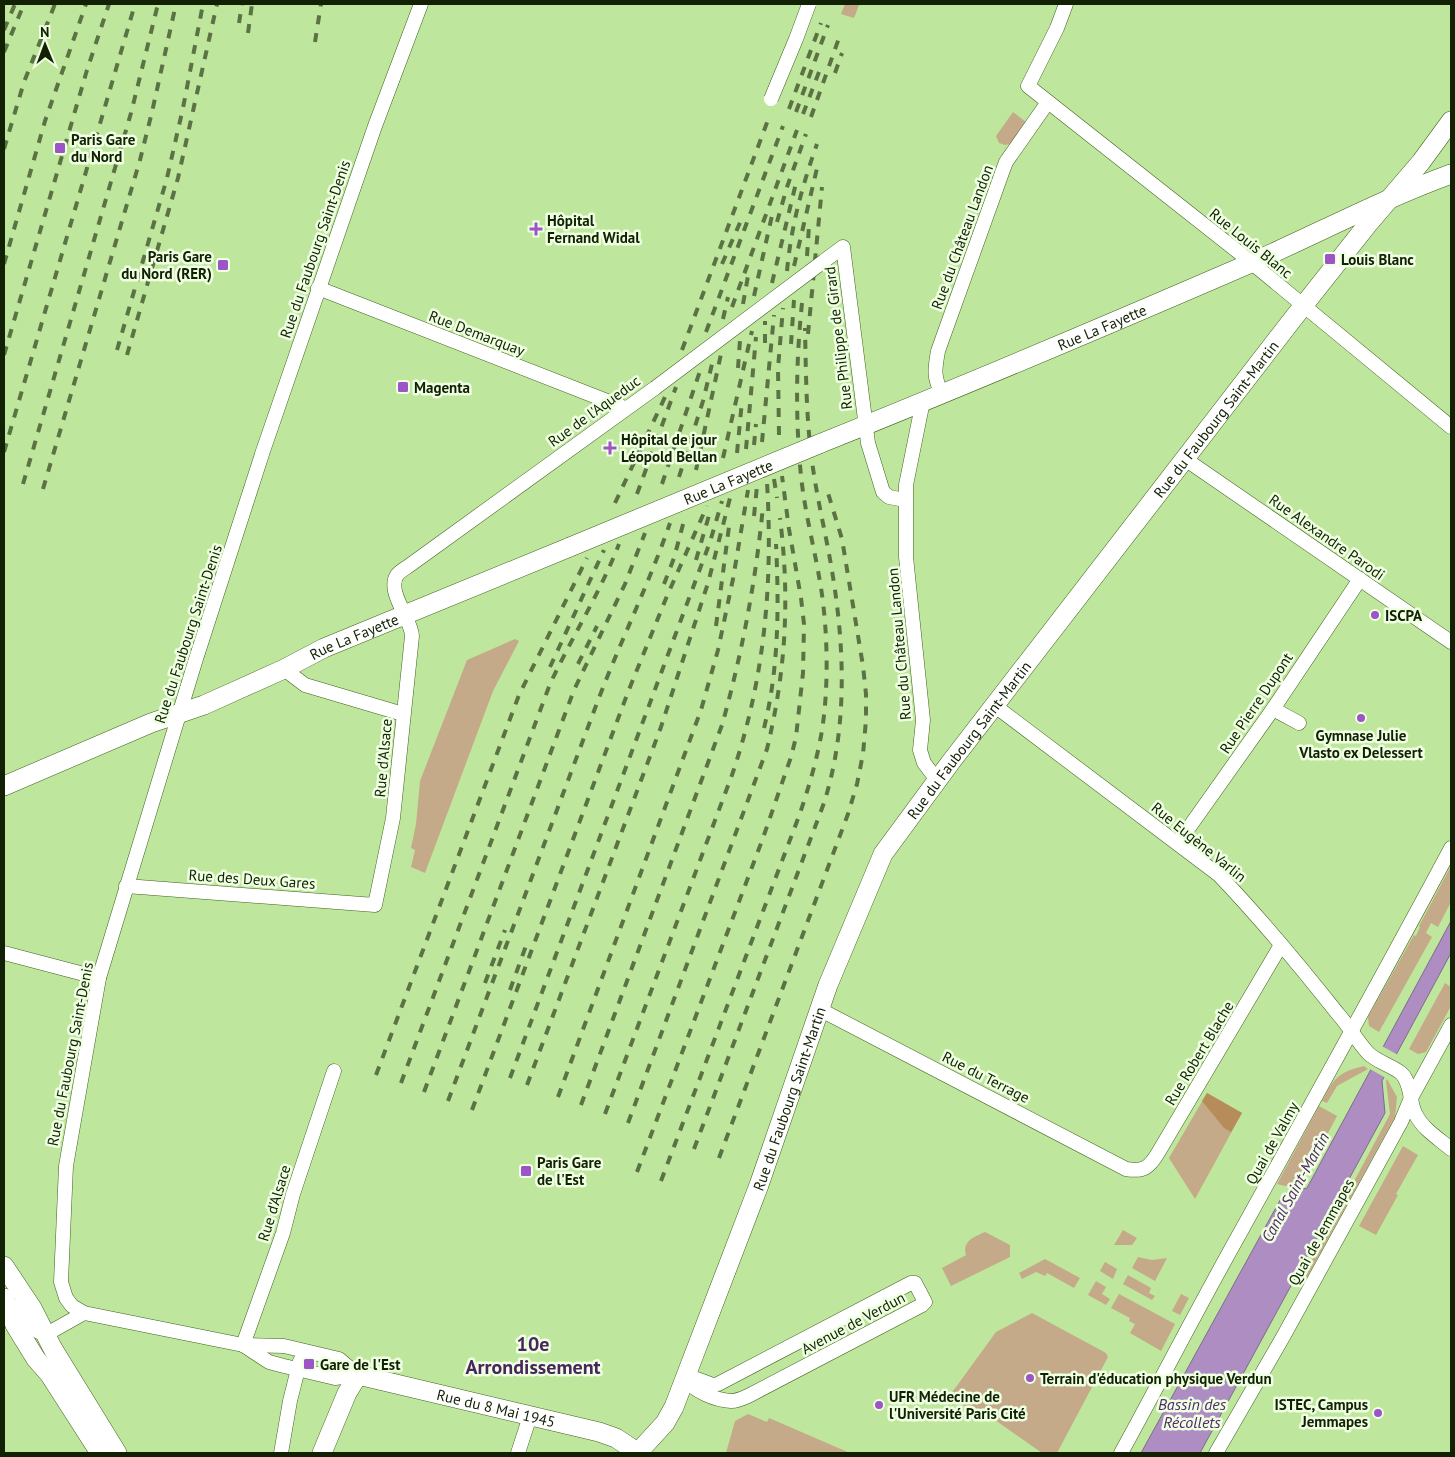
<svg xmlns="http://www.w3.org/2000/svg" width="1455" height="1457" font-family="'PT Sans',sans-serif">
<style>
.green{fill:#c5aa89}
.forest{fill:#b68d5a}
.water{fill:#ad8dc2;stroke:#7e6c89}
.pier{fill:#bfe69d}
.lines{fill:none;stroke-linecap:round;stroke-linejoin:round}
.minor-casing{stroke:#41621d;stroke-width:15}
.major-casing{stroke:#41621d;stroke-width:20}
.minor{stroke:#fff;stroke-width:14}
.major{stroke:#fff;stroke-width:19}
.rail{stroke:#5b7344;stroke-width:4;stroke-dasharray:9 9;stroke-linecap:butt}
.minor-bridge-casing{stroke:#41621d;stroke-width:15;stroke-linecap:butt}
.major-bridge-casing{stroke:#41621d;stroke-width:20;stroke-linecap:butt}
.minor-bridge{stroke:#fff;stroke-width:14}
.major-bridge{stroke:#fff;stroke-width:19}
.poi-dot{fill:#9d54c7;stroke:#eeffe2;stroke-width:2}
.labels{text-anchor:middle;dominant-baseline:central;stroke-width:5;stroke-linejoin:round;paint-order:stroke}
.poi-label{font-size:15px;font-weight:bold;fill:#122004;stroke:#eeffe2;text-anchor:start}
.street-label{font-size:15px;fill:#122004;stroke:#eeffe2}
.water-label{font-size:16px;font-style:italic;fill:#53296b;stroke:#eeffe2}
.district-label{font-size:20px;font-weight:bold;fill:#48255c;stroke:#eeffe2}
</style>
<rect width="100%" height="100%" fill="#bfe69d"/>
<g class="green">
<polygon points="845,4 859,5 854,18 841,14"/>
<polygon points="1013,112 1026,122 1010,144 1005,145 999,143 996,136"/>
<polygon points="515,639 519,641 493,691 425,873 411,867 415,850 411,848 416,824 420,781 467,660"/>
<polygon points="1451,866 1451,902 1438,927 1431,923 1426,933 1432,937 1379,1032 1369,1026 1368,1017 1414,935 1416,936 1420,927 1419,926"/>
<polygon points="1445,983 1451,987 1451,1006 1426,1052 1418,1054 1409,1049"/>
<path d="M1364,1066l4,3 -31,17 -10,17 -5,-2c12,-23 16,-29 42,-35z"/>
<polygon points="1387,1079 1397,1097 1395,1117 1307,1277 1304,1275 1390,1114 1386,1081"/>
<polygon points="1207,1093 1242,1113 1195,1199 1169,1158"/>
<polygon points="1319,1106 1337,1116 1302,1182 1285,1186 1277,1184"/>
<polygon points="1403,1146 1418,1155 1396,1194 1398,1195 1376,1235 1359,1226"/>
<polygon points="1123,1230 1137,1238 1132,1245 1114,1245"/>
<path d="M985,1232l25,13v12l-59,29 -9,-18 24,-13c-4,-14 8,-18 19,-23z"/>
<polygon points="1138,1257 1152,1260 1167,1258 1155,1281 1132,1268"/>
<polygon points="1045,1259 1080,1278 1074,1288 1047,1273 1045,1276 1036,1272 1022,1279 1019,1273"/>
<polygon points="1105,1262 1117,1269 1113,1279 1100,1271"/>
<polygon points="1128,1275 1151,1288 1149,1293 1155,1296 1152,1300 1123,1284"/>
<polygon points="1096,1281 1106,1287 1102,1294 1110,1299 1106,1305 1088,1295"/>
<polygon points="1119,1294 1175,1324 1161,1351 1130,1333 1135,1324 1129,1321 1130,1318 1111,1308"/>
<polygon points="1181,1294 1189,1298 1180,1315 1172,1311"/>
<polygon points="1032,1313 1106,1353 1108,1357 1057,1453 1042,1453 995,1420 948,1398 996,1332"/>
<polygon points="748,1414 767,1422 769,1418 850,1453 726,1453 735,1421"/>
</g>
<polygon class="forest" points="1207,1093 1242,1113 1231,1132 1224,1128 1202,1101"/>
<polygon class="water" points="1451,921 1451,953 1382,1081 1385,1113 1200,1453 1141,1453 1284,1193 1307,1188"/>
<polygon class="pier" points="1380,1045 1398,1055 1386,1078 1368,1068"/>
<g class="lines">
<defs>
<g id="minor">
<polyline points="1066,4 1057,28 1028,86 1241,254 1451,427"/>
<polyline points="824,261 843,247 868,443 883,492 889,497 905,500"/>
<polyline points="318,288 625,408"/>
<path d="M942,394c-9,-18 -7,-25 -4,-43l65,-181 3,-8 42,-60"/>
<polyline points="923,401 906,485 906,557 923,720 920,750 924,763 937,780"/>
<polyline points="1185,459 1451,642"/>
<polyline points="284,669 305,685 403,714"/>
<path d="M995,706l224,169c42,44 81,91 119,139 11,12 19,27 30,39 9,9 23,12 33,20 11,10 8,30 15,42 7,14 23,24 35,34"/>
<polyline points="1273,709 1299,723"/>
<polyline points="1178,843 1273,709 1360,579"/>
<path d="M126,886l249,19 18,-87 19,-182c0,-16 -26,-44 -15,-61 3,-4 9,-7 13,-10l245,-177"/>
<polyline points="4,953 99,978"/>
<path d="M819,1009l307,160c17,3 23,-1 32,-16l123,-208"/>
<path d="M911,1283h4l10,19 -3,3 -172,90c-6,3 -12,6 -19,6 -17,-1 -36,-10 -47,-22h13l16,6 5,-1z"/>
<polyline points="12,1306 29,1327 45,1335 84,1313"/>
<polyline points="243,1345 283,1233 293,1194 334,1071"/>
<polyline points="243,1345 269,1362 284,1366 335,1378 358,1375"/>
<polyline points="358,1375 339,1359 284,1346 243,1345 84,1313 72,1306 66,1298 61,1282 66,1166 99,978 195,662 263,451 375,126 421,4"/>
<polyline points="281,1453 290,1401 300,1361"/>
<polyline points="518,1453 530,1416"/>
<path d="M1121,1453c40,-73 78,-147 119,-220 71,-128 142,-256 211,-385"/>
<polyline points="1216,1453 1283,1337 1401,1122 1411,1098 1451,1025"/>
</g>
<g id="major">
<path id="s1" d="M819,444c142,-57 284,-117 425,-178 69,-30 136,-66 207,-92"/>
<path id="s2" d="M4,786l147,-63 53,-18 80,-36 40,-21 246,-101"/>
<polyline points="4,1266 32,1308 53,1349 117,1453"/>
<polyline points="4,1298 15,1325 36,1359 50,1375 100,1453"/>
<path id="s3" d="M643,1447l22,-24 9,-16 85,-222 69,-200 55,-131 67,-91 342,-443 76,-96 53,-62 30,-41"/>
<path id="s4" d="M322,1453l25,-60 11,-18 241,57 17,6 15,10"/>
</g>
</defs>
<use href="#minor" class="minor-casing"/>
<use href="#major" class="major-casing"/>
<use href="#minor" class="minor"/>
<use href="#major" class="major"/>
<g class="rail">
<polyline points="239,23 242,4"/>
<polyline points="4,30 15,4"/>
<polyline points="248,33 252,4"/>
<polyline points="315,42 321,4"/>
<polyline points="4,52 24,4"/>
<polyline points="835,73 842,53"/>
<polyline points="789,109 821,23"/>
<polyline points="796,112 828,25"/>
<polyline points="803,114 819,72"/>
<polyline points="811,117 839,38"/>
<polyline points="4,149 24,82 55,4"/>
<polyline points="777,222 787,187 806,134"/>
<polyline points="807,256 809,226"/>
<polyline points="4,264 45,121 86,4"/>
<polyline points="722,264 742,218"/>
<polyline points="794,266 818,164"/>
<path d="M787,271c4,-44 15,-85 30,-127"/>
<polyline points="772,283 796,183"/>
<polyline points="754,296 773,211"/>
<polyline points="743,304 748,276"/>
<polyline points="732,307 797,130"/>
<polyline points="723,319 728,297"/>
<polyline points="706,332 783,126"/>
<polyline points="808,334 822,187"/>
<polyline points="765,343 765,321"/>
<polyline points="791,344 794,300"/>
<polyline points="117,350 167,178 183,108 203,4"/>
<polyline points="682,350 768,120"/>
<polyline points="4,355 87,70 109,4"/>
<polyline points="127,355 178,178 217,4"/>
<polyline points="738,368 740,340"/>
<polyline points="779,435 778,368 783,308"/>
<polyline points="762,442 774,315"/>
<polyline points="754,445 756,424"/>
<polyline points="746,449 756,337"/>
<polyline points="4,452 135,4"/>
<polyline points="737,453 742,401"/>
<polyline points="723,458 752,331"/>
<polyline points="696,470 721,354"/>
<polyline points="679,477 703,401 713,360"/>
<polyline points="774,479 777,498"/>
<polyline points="23,484 131,113 158,4"/>
<polyline points="662,484 701,368"/>
<polyline points="43,489 140,160 152,112 176,4"/>
<polyline points="637,494 676,387"/>
<polyline points="615,503 666,395"/>
<polyline points="754,516 757,486"/>
<polyline points="696,560 710,512"/>
<polyline points="664,584 674,558 685,517"/>
<polyline points="716,626 730,519"/>
<polyline points="578,664 597,626"/>
<polyline points="550,667 604,550"/>
<path d="M764,728c15,-60 15,-122 12,-184"/>
<polyline points="485,983 505,930"/>
<polyline points="510,990 527,943"/>
<polyline points="376,1075 519,695 587,558"/>
<polyline points="510,1078 710,542 722,501"/>
<path d="M401,1083l149,-399c22,-47 50,-91 69,-140"/>
<polyline points="527,1085 661,727 708,583 730,498"/>
<polyline points="424,1092 574,690 625,584 645,533"/>
<polyline points="558,1097 701,710 718,650 733,579 748,490"/>
<path d="M448,1101l149,-398c23,-61 52,-119 73,-180"/>
<path d="M581,1105l141,-380c20,-71 34,-145 41,-219"/>
<polyline points="472,1110 628,692 667,596 707,506"/>
<path d="M605,1114l127,-339c33,-97 41,-192 35,-293"/>
<path d="M628,1123l139,-374c19,-79 23,-150 13,-231"/>
<path d="M694,1149l130,-346c23,-73 21,-151 9,-226 -6,-39 -16,-77 -21,-116 -6,-44 -6,-89 -7,-133"/>
<polyline points="719,1158 848,814 857,784 863,754 866,720 866,694 863,666 842,539 828,493"/>
<polyline points="637,1172 763,838 791,757 796,737 803,673 804,624 801,598 789,529 782,476"/>
<path d="M661,1181l138,-365c9,-26 17,-53 22,-80 8,-44 7,-104 0,-148 -6,-38 -16,-74 -20,-112 -6,-61 -5,-121 2,-182"/>
</g>
<defs>
<g id="minor-bridge">
<polyline points="771,99 796,39 809,4"/>
<polyline points="655,388 824,261"/>
</g>
<g id="major-bridge">
<path id="s5" d="M570,547l249,-103"/>
</g>
</defs>
<use href="#minor-bridge" class="minor-bridge-casing"/>
<use href="#major-bridge" class="major-bridge-casing"/>
<use href="#minor-bridge" class="minor-bridge"/>
<use href="#major-bridge" class="major-bridge"/>
</g>
<g class="poi-dot">
<rect x="54" y="142" width="12" height="12" rx="2.5"/>
<path d="M533.5 221.5h5v5h5v5h-5v5h-5v-5h-5v-5h5z"/>
<rect x="1324" y="253" width="12" height="12" rx="2.5"/>
<rect x="217" y="259" width="12" height="12" rx="2.5"/>
<rect x="397" y="381" width="12" height="12" rx="2.5"/>
<path d="M607.5 440.5h5v5h5v5h-5v5h-5v-5h-5v-5h5z"/>
<circle cx="1375" cy="615" r="5"/>
<circle cx="1361" cy="718" r="5"/>
<rect x="520" y="1165" width="12" height="12" rx="2.5"/>
<rect x="303" y="1358" width="12" height="12" rx="2.5"/>
<circle cx="1030" cy="1378" r="5"/>
<circle cx="879" cy="1405" r="5"/>
<circle cx="1378" cy="1413" r="5"/>
</g>
<g class="labels">
<g class="poi-label">
<text x="71" y="139">Paris Gare<tspan x="71" dy="17">du Nord</tspan></text>
<text x="547" y="220">Hôpital<tspan x="547" dy="17">Fernand Widal</tspan></text>
<text x="212" y="256" text-anchor="end">Paris Gare<tspan x="212" dy="17">du Nord (RER)</tspan></text>
<text x="1341" y="259">Louis Blanc</text>
<text x="414" y="387">Magenta</text>
<text x="621" y="439">Hôpital de jour<tspan x="621" dy="17">Léopold Bellan</tspan></text>
<text x="1385" y="615">ISCPA</text>
<text x="1361" y="735" text-anchor="middle">Gymnase Julie<tspan x="1361" dy="17">Vlasto ex Delessert</tspan></text>
<text x="537" y="1162">Paris Gare<tspan x="537" dy="17">de l'Est</tspan></text>
<text x="320" y="1364">Gare de l'Est</text>
<text x="1040" y="1378">Terrain d'éducation physique Verdun</text>
<text x="889" y="1396">UFR Médecine de<tspan x="889" dy="17">l'Université Paris Cité</tspan></text>
<text x="1368" y="1404" text-anchor="end">ISTEC, Campus<tspan x="1368" dy="17">Jemmapes</tspan></text>
</g>
<g class="street-label">
<text transform="translate(962 237) rotate(-70)">Rue du Château Landon</text>
<text transform="translate(1251 243) rotate(39)">Rue Louis Blanc</text>
<text transform="translate(315 249) rotate(-71)">Rue du Faubourg Saint-Denis</text>
<text stroke="none"><textPath href="#s1" startOffset="306">Rue La Fayette</textPath></text>
<text transform="translate(477 333) rotate(21)">Rue Demarquay</text>
<text transform="translate(838 338) rotate(-97)">Rue Philippe de Girard</text>
<text transform="translate(594 411) rotate(-36)">Rue de l'Aqueduc</text>
<text stroke="none"><textPath href="#s3" startOffset="1190">Rue du Faubourg Saint-Martin</textPath></text>
<text stroke="none"><textPath href="#s5" startOffset="171">Rue La Fayette</textPath></text>
<text transform="translate(1327 537) rotate(35)">Rue Alexandre Parodi</text>
<text transform="translate(188 634) rotate(-72)">Rue du Faubourg Saint-Denis</text>
<text stroke="none"><textPath href="#s2" startOffset="381">Rue La Fayette</textPath></text>
<text transform="translate(899 644) rotate(-95)">Rue du Château Landon</text>
<text transform="translate(1256 703) rotate(-56)">Rue Pierre Dupont</text>
<text stroke="none"><textPath href="#s3" startOffset="785">Rue du Faubourg Saint-Martin</textPath></text>
<text transform="translate(383 758) rotate(-85)">Rue d'Alsace</text>
<text transform="translate(1199 842) rotate(39)">Rue Eugène Varlin</text>
<text transform="translate(252 879) rotate(4)">Rue des Deux Gares</text>
<text transform="translate(1199 1053) rotate(-59)">Rue Robert Blache</text>
<text transform="translate(70 1054) rotate(-79)">Rue du Faubourg Saint-Denis</text>
<text transform="translate(986 1077) rotate(27)">Rue du Terrage</text>
<text stroke="none"><textPath href="#s3" startOffset="380">Rue du Faubourg Saint-Martin</textPath></text>
<text transform="translate(1272 1143) rotate(-61)">Quai de Valmy</text>
<text transform="translate(274 1203) rotate(-73)">Rue d'Alsace</text>
<text transform="translate(1321 1232) rotate(-61)">Quai de Jemmapes</text>
<text transform="translate(853 1323) rotate(-28)">Avenue de Verdun</text>
<text stroke="none"><textPath href="#s4" startOffset="228">Rue du 8 Mai 1945</textPath></text>
</g>
<g class="water-label">
<text transform="translate(1295 1187) rotate(-61)">Canal Saint-Martin</text>
<text x="1192" y="1404">Bassin des<tspan x="1192" dy="18">Récollets</tspan></text>
</g>
<g class="district-label">
<text x="533" y="1344">10e<tspan x="533" dy="23">Arrondissement</tspan></text>
</g>
</g>
<rect width="1455" height="1457" fill="none" stroke="#122004" stroke-width="10"/>
<g transform="translate(45 45) rotate(359)" stroke="#eeffe2" stroke-width="4" paint-order="stroke">
<path d="M0-4L9 19L0 12L-9 19Z" fill="#122004"/>
<text y="-8" font-size="14" font-weight="bold" text-anchor="middle" fill="#122004">N</text>
</g>
</svg>
